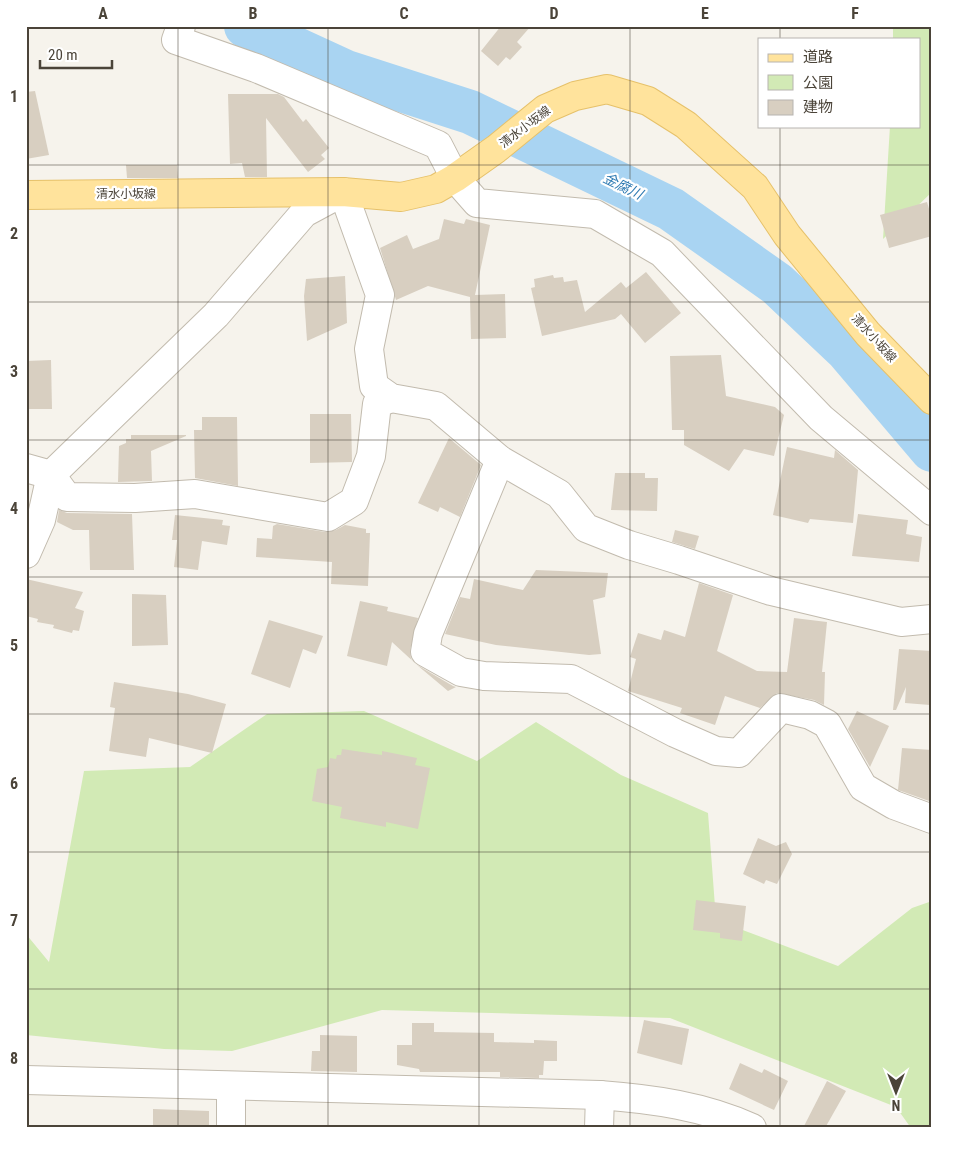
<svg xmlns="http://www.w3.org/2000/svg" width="958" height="1154" font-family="'Roboto Condensed','Noto Sans JP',sans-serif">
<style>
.green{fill:#d2eab5}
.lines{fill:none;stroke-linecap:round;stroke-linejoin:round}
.river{stroke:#a9d4f2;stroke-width:44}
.building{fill:#d8cfc1}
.minor-casing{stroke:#c2bbae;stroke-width:30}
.major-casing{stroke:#e6c16a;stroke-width:30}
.minor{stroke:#fff;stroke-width:28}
.major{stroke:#ffe39c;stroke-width:28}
.grid{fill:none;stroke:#4b4439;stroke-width:1;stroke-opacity:0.55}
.labels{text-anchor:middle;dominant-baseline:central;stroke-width:4.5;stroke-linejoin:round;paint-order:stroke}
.street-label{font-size:12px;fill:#4b4439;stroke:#fff}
.water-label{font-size:14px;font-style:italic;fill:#2e7ab2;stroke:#fff}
.neatline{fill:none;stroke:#4b4439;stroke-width:2}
.grid-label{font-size:16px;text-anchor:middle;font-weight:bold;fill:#4b4439}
</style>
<rect width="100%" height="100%" fill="#f6f3ec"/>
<g class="green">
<polygon points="893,26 932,26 932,192 883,239 890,126 919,126 919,39 893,39"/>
<polygon points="364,711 477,761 536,722 621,775 708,813 716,920 838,966 912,908 932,901 932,1128 911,1128 896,1107 670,1018 382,1010 232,1051 164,1049 26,1035 26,934 49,962 84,771 190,767 267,714"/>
</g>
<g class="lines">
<polyline class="river" points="246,26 346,72 470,112 671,209 777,284 847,350 932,450"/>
</g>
<g class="building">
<polygon points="501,26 531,26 517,42 522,47 510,60 506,57 498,66 481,51"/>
<polygon points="35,91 49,155 26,159 26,92"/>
<polygon points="228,94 278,94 284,97 303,122 306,119 329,148 321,155 325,159 308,172 266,118 267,177 245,177 242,163 230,164"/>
<polygon points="126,165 177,165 178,178 127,178"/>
<polygon points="927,202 932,219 932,236 889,248 880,215"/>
<polygon points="444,219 464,224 466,219 490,225 475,295 505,294 506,338 471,339 470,297 428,286 396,300 380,248 407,235 413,249 439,239"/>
<polygon points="646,272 681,313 645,343 621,314 615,319 542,336 531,288 535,287 534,279 553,275 554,278 563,277 564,282 577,280 585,312 621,282 626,288"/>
<polygon points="345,276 347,323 307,341 304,296 306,279"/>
<polygon points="721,355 726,396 775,407 784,415 774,456 744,449 729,471 684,445 684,430 672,430 670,356"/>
<polygon points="51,360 52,409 26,409 26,361"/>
<polygon points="310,414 351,414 352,462 310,463"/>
<polygon points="202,417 237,417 238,486 195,478 194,430 202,430"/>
<polygon points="131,435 186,435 186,436 151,451 152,481 118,482 119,446 126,443 126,439 131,439"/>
<polygon points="449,438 481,465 460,517 440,507 438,512 418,503"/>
<polygon points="787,447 834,458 835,450 858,470 853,523 810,519 808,523 773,515"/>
<polygon points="615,473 645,473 645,478 658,478 657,511 611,510"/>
<polygon points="59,510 67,513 132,514 134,570 90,570 89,530 73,530 57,522"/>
<polygon points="858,514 908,520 906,534 922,537 919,562 852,556"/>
<polygon points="175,515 223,520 222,525 230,526 227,545 202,541 198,570 174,567 177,540 172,540"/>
<polygon points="277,524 325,532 336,530 345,525 366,529 366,533 370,533 368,586 331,584 332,562 256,557 257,538 272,539 273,526"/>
<polygon points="675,530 699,536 695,549 672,542"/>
<polygon points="536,570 608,573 605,597 593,600 601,654 589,655 496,645 445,634 460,597 470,599 474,579 523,590"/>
<polygon points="26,579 83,592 75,608 84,611 79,631 73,630 72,633 53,628 54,625 37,622 38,619 26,616"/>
<polygon points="699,583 733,595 717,651 757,671 787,672 794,618 827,622 822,672 825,672 824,705 814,700 777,693 760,708 725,696 715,725 680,713 682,708 628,691 636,659 630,657 638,633 661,640 664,630 685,637"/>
<polygon points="132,594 166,595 168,645 132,646"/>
<polygon points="360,601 388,607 387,611 418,618 410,650 411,659 417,665 392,642 387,666 347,656"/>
<polygon points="269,620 323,636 316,654 303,649 290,688 251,674"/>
<polygon points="899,649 932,651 930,705 905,703 906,687 896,710 893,710"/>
<polygon points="417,665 453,686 456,687 448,691"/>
<polygon points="114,682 188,694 226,704 212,753 149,738 146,757 109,751 115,708 110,707"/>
<polygon points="857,711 889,726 870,767 848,729"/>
<polygon points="902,748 932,750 932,802 898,790"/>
<polygon points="342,749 382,755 382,751 417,758 415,765 430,768 418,829 386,822 386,827 340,818 342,807 312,801 317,769 328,767 330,758 336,759 337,755 341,755"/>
<polygon points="758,838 776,846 786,842 792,854 777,884 766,880 764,884 743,874"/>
<polygon points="696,900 746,906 742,941 720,938 720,933 693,930"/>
<polygon points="644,1020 689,1029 682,1065 637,1053"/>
<polygon points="412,1023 434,1023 434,1032 494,1033 494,1042 534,1043 534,1040 557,1041 557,1061 544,1061 543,1075 539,1075 539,1078 500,1077 500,1072 420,1072 419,1069 397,1065 397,1045 412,1045"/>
<polygon points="320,1035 357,1036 357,1072 311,1071 312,1051 320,1051"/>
<polygon points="740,1063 762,1073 764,1069 788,1081 774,1110 729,1089"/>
<polygon points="827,1081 846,1091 825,1128 803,1128"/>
<polygon points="153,1109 209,1111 209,1128 153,1128"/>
</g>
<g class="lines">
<defs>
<g id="minor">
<polyline points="181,26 176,40 256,68 438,145 455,178 477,203 595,214 662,253 821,418 932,511"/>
<polyline points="500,460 428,634 425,652 461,672 484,676 571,679 675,733 716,751 739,753 781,708 810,715 827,724 863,787 894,805 932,819"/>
<polyline points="26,468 51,475 67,497 135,498 195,494 328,517 354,501 371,456 377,404 391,398"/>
<polyline points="26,554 41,520 51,475 216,315 304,213 343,192 380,295 369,349 374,386 391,398 436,406 500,460 559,494 586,528 629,545 679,560 771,591 901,622 932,619"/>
<path d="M26,1080l574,15c52,4 104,11 152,33"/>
<polyline points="231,1128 231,1086"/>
<polyline points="599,1128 600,1095"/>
</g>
<polyline id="major" points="26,195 343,192 401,197 436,189 455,178 496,149 545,109 575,96 607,89 648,101 686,125 755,187 787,235 868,334 932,400"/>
</defs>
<use href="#minor" class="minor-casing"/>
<use href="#major" class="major-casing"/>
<use href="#minor" class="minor"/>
<use href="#major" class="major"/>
</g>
<path class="grid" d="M178,26v1102M328,26v1102M479,26v1102M630,26v1102M780,26v13M780,126v1002M26,165h906M26,302h906M26,440h906M26,577h906M26,714h906M26,852h906M26,989h906"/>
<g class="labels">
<g class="street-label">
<text transform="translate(525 127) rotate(-37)">清水小坂線</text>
<text x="126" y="194">清水小坂線</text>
<text transform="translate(874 338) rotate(48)">清水小坂線</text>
</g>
<g class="water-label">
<text transform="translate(623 186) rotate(26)">金腐川</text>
</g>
</g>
<rect width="958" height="1154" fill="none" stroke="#ffffff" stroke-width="55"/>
<rect x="758" y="38" width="162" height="90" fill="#ffffff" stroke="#b7b4b0"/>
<rect x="768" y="54" width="25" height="8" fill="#ffe39c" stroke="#b7b4b0"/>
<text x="803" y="62" font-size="15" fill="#4b4439">道路</text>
<rect x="768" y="75" width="25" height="15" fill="#d2eab5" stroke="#b7b4b0"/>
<text x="803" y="88" font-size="15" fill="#4b4439">公園</text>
<rect x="768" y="100" width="25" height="15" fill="#d8cfc1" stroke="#b7b4b0"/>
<text x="803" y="112" font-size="15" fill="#4b4439">建物</text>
<g transform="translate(896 1092) rotate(180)" stroke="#ffffff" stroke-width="4" paint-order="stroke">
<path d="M0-4L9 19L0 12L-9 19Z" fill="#4b4439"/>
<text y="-8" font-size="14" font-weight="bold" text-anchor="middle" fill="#4b4439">N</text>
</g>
<path d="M40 60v8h72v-8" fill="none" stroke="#4b4439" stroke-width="2.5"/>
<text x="48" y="60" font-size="15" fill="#4b4439" stroke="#ffffff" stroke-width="4" paint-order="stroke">20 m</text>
<rect x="28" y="28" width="902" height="1098" class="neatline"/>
<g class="grid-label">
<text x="103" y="19">A</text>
<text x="253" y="19">B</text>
<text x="404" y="19">C</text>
<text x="554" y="19">D</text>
<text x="705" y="19">E</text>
<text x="855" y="19">F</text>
<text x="14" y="102">1</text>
<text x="14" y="239">2</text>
<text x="14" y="377">3</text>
<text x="14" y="514">4</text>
<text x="14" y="651">5</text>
<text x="14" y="789">6</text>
<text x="14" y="926">7</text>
<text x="14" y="1064">8</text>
</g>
</svg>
